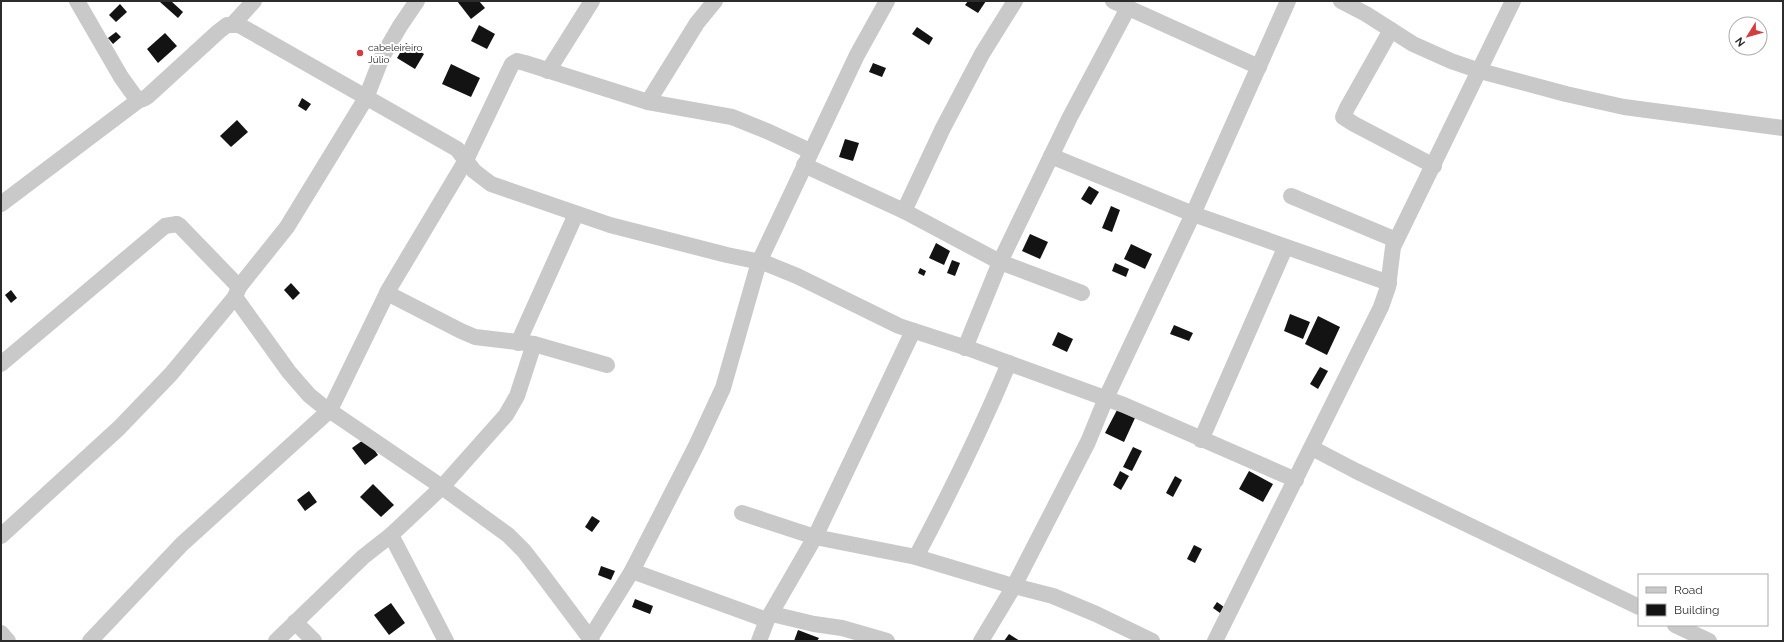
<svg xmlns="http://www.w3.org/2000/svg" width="1784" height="642" font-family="Raleway,sans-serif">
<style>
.building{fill:#131313}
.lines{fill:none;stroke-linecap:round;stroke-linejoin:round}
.minor{stroke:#c9c9c9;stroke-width:16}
.poi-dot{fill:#d43d41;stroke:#fff;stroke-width:1.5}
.labels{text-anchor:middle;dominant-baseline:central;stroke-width:4;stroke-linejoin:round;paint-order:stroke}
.poi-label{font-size:10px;fill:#2c2c2c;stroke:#fff;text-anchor:start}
</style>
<rect width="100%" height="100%" fill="#fff"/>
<g class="building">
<polygon points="161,1 171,1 183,12 178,18 160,2"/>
<polygon points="457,1 479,1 485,8 471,19"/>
<polygon points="968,1 986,1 978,13 965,5"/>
<polygon points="120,4 127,12 116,22 109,15"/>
<polygon points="479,25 495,34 487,49 471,41"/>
<polygon points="917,27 933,38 929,45 912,34"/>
<polygon points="116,32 121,37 113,44 108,38"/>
<polygon points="165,33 177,46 158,63 147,49"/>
<polygon points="406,43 424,54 415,69 397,58"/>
<polygon points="873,63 886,68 882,77 869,72"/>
<polygon points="451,64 480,78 471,97 442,84"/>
<polygon points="302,98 311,104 306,111 298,106"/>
<polygon points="237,120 248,132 231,147 220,136"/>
<polygon points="845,139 859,143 853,161 839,157"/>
<polygon points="1089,186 1099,192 1091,205 1081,199"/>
<polygon points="1111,206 1120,210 1112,232 1102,228"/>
<polygon points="1030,234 1048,242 1040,259 1022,251"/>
<polygon points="936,243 950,251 944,265 929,258"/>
<polygon points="1131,244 1152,254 1145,269 1124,259"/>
<polygon points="952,260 960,263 955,276 947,273"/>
<polygon points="1115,263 1129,269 1126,277 1112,271"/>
<polygon points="920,268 926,271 924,276 918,273"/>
<polygon points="291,283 300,293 293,300 284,290"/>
<polygon points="11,290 17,298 11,303 5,295"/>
<polygon points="1290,314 1310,322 1303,339 1284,331"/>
<polygon points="1318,316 1340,327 1327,355 1305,344"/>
<polygon points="1174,325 1193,333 1189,341 1170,334"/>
<polygon points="1058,332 1073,339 1067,352 1052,345"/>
<polygon points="1320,367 1328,371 1318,389 1310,384"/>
<polygon points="1117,410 1135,418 1124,442 1105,433"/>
<polygon points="366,438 378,455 365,465 352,448"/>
<polygon points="1133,447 1142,451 1132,471 1123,467"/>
<polygon points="1120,471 1129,476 1121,490 1113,485"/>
<polygon points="1249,471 1273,484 1263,502 1239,489"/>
<polygon points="1175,476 1182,480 1173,497 1166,493"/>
<polygon points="373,484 394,505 381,517 360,497"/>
<polygon points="309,491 317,502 305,511 297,500"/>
<polygon points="592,516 600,521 592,532 585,527"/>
<polygon points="1194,545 1202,549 1195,563 1187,559"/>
<polygon points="601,566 615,571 611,580 598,575"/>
<polygon points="635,599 653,606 650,614 632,607"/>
<polygon points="1217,602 1224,607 1220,613 1213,608"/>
<polygon points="391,603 405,623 389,635 374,615"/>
<polygon points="798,630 819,638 817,641 794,641"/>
<polygon points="1009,634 1020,641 1004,641"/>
</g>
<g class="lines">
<g class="minor">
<path d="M77,1l44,76 15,21c5,3 8,1 12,-2l70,-64 9,-7h12l218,124 17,22 17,13 119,41 117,30 38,8 32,13 102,50 74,24 151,55 172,75"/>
<polyline points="417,1 400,26 382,57 366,98 287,227 239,287 235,297 289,372 309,395 320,404 442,487 508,535 524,551 541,573 592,641"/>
<polyline points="1113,1 1259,67"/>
<polyline points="1341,1 1366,14 1413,44 1451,61 1480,71 1566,94 1624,107 1783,128"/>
<polyline points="233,24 254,1"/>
<polyline points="1391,30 1347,108 1343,117 1354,124 1434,166"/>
<polyline points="548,71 592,1"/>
<polyline points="648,102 697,23 715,1"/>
<polyline points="1051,156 1193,214 1389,283"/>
<polyline points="804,165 904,211 1000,262 1082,293"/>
<polyline points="1291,196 1396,240"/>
<polyline points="1,204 139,100"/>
<polyline points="904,211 943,128 982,54 1015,1"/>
<polyline points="387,293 461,331 475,337 534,344 607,365"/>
<polyline points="518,343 576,214"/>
<polyline points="965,348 1000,262 1070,117 1128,8"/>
<polyline points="1,364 165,226 177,224 180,226 239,287"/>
<polyline points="1201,440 1285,248"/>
<polyline points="1312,448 1356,471 1639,607"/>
<polyline points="742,513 815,537 916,557 1006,584 1053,596 1096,614 1152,641"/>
<polyline points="391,535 446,641"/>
<polyline points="1,536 119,428 171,374 235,297"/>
<path d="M916,557c34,-64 65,-127 93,-194"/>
<polyline points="632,571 767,620"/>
<polyline points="772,614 814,624 842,628 887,641"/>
<polyline points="295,622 314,641"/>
<polyline points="1675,625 1709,641"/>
<polyline points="1,633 8,641"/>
<polyline points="591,637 632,571 696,446 723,388 759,262 857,55 887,1"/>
<polyline points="90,641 182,544 330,410 389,289 466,160 512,64 517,61 525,63 648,102 732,117 769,132 810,151"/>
<polyline points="276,641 363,557 391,535 442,487 506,415 517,396 534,344"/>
<polyline points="759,641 767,620 815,537 913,331"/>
<polyline points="981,641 1014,586 1088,442 1106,398 1193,214 1288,1"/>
<polyline points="1215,641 1381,307 1388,287 1393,247 1513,1"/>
</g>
</g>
<circle class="poi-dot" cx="360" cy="53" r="4"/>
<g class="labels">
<g class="poi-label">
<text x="368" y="47">cabeleireiro<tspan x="368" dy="12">Júlio</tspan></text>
</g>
</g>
<rect width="1784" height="642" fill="none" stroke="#2c2c2c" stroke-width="4"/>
<rect x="1638" y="574" width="130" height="52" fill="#ffffff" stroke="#ababab"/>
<rect x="1646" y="587" width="20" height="6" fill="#c9c9c9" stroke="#ababab"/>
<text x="1674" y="594" font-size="12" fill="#2c2c2c">Road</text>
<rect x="1646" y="604" width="20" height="12" fill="#131313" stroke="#ababab"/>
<text x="1674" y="614" font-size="12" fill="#2c2c2c">Building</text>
<g transform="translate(1748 36) rotate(233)"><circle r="19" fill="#ffffff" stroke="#ababab"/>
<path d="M0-3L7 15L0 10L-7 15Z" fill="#d43d41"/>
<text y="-6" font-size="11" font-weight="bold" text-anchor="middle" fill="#2c2c2c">N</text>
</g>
</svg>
